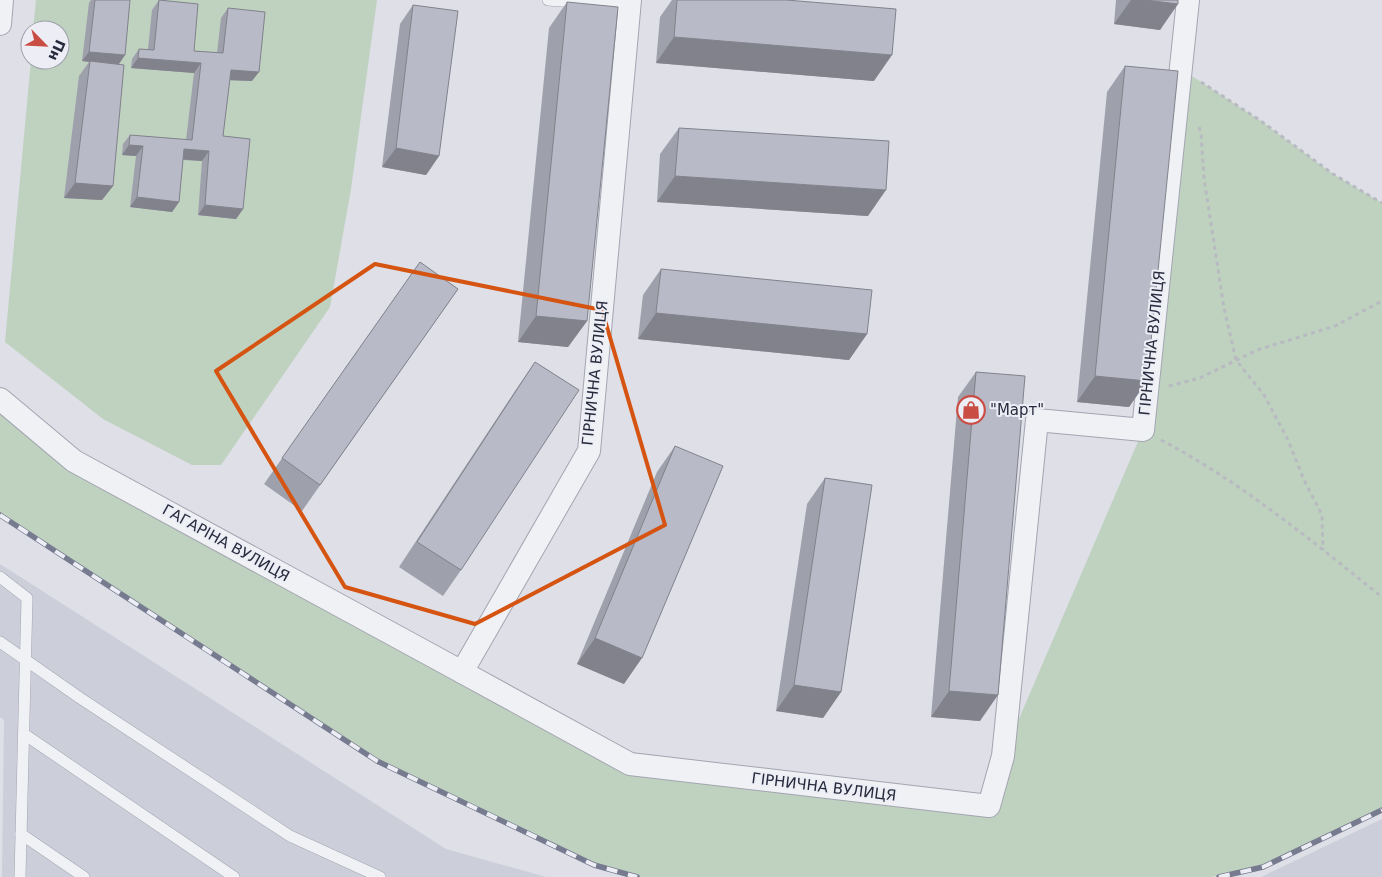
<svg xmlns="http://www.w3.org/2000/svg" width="1382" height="877" font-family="'DejaVu Sans',sans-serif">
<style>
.built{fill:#ccced9}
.green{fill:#bfd1bf}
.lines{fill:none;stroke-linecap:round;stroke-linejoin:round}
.service-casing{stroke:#a3a5b1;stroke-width:12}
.minor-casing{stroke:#a3a5b1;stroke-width:24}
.path{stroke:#b8bac1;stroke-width:3;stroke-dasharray:4 4;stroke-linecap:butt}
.service{stroke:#f0f1f5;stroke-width:11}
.minor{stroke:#f0f1f5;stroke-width:22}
.rail-casing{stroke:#777b90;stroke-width:5.5}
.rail{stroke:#edeef5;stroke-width:4;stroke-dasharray:11;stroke-linecap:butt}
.wall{fill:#9ea0ab}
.shaded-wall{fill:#81828b}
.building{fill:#b8bac7;stroke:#81828b}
.marked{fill:none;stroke:#d55411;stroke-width:4;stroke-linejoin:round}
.labels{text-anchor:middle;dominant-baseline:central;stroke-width:4;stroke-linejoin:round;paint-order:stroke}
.street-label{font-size:15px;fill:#272b3d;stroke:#edeef5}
.poi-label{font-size:15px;fill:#272b3d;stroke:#edeef5;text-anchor:start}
</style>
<rect width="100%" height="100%" fill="#dedfe7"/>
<g class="built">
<polygon points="0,564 446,849 546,877 2,877 4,720 0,717"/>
<polygon points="1382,819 1382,877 1261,877"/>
</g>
<g class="green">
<polygon points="36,0 377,0 351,189 330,307 221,465 192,465 103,419 5,342 31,60 60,60 60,30 33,30"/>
<polygon points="1181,69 1261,121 1333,174 1382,203 1382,810 1263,867 1211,877 637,877 594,865 377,761 0,515 0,406 75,461 630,764 989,806 1003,756 1143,430"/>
</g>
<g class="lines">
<defs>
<g id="service">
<polyline points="548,0 630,6"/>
<polyline points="0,577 27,598 20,877"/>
<polyline points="0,642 80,698 290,836 380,877"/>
<polyline points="24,734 234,877"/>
<polyline points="21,834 84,877"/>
</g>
<g id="minor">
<polyline points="630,0 589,451 462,672 630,764 989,806 1003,756 1037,420 1143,430 1188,0"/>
<polyline points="0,24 2,0"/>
<polyline points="0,399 74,461 462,672"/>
</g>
</defs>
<use href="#service" class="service-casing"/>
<use href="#minor" class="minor-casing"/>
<g class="path">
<polyline points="1201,82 1261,121 1333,174 1382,203"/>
<polyline points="1199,127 1201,134 1204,178 1224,308 1236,360 1264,395 1288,440 1304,480 1322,515 1323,550"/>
<polyline points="1169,386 1200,378 1257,350 1335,326 1382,301"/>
<path d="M1161,440c80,42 151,101 221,157"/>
</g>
<use href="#service" class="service"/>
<use href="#minor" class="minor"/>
<defs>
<g id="rail">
<polyline points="0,515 377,761 594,865 637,877"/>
<polyline points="1219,877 1263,867 1382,810"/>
</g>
</defs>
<use href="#rail" class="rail-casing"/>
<use href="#rail" class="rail"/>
</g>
<g class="wall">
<polygon points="91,0 130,0 125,55 119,64 113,186 102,200 64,198 79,76 89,62 82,61 89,3"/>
<polygon points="159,0 194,51 217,53 221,18 228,8 252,81 230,80 223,136 243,209 236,219 198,215 202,161 183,160 179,202 172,212 130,207 136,156 122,155 123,144 130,135 186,140 194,73 131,68 132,59 139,49 148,49 152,10"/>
<polygon points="672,0 786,0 874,81 656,63 660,17"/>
<polygon points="1116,0 1178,0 1160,30 1114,24"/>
<polygon points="567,2 587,321 568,347 518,342 549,28"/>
<polygon points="413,5 439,156 426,175 382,167 400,24"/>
<polygon points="1125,66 1147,381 1129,407 1077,402 1107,92"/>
<polygon points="679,128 868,216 657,202 660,154"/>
<polygon points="420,262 458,289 302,511 264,484"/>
<polygon points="661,269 867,334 849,360 638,339 643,295"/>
<polygon points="535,362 461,570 443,596 399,567 517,388"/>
<polygon points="976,372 980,721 931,717 958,397"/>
<polygon points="675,446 624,684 577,664 657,472"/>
<polygon points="825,478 841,692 823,718 776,711 807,504"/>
</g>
<g class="shaded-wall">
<polygon points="1131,0 1145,0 1178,4 1160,30 1114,24"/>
<polygon points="674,37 892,55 874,81 656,63"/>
<polygon points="89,52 125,55 118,65 82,61"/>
<polygon points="138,58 201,63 194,73 131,68"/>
<polygon points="231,70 259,72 252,81 224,80"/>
<polygon points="129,145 143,146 136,156 122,155"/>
<polygon points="396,148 439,156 426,175 382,167"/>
<polygon points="184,149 209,151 202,161 177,159"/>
<polygon points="675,176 886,190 868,216 657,202"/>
<polygon points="75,183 113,186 102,200 64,198"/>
<polygon points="137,197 179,202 172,212 130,207"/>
<polygon points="205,205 243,209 236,219 198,215"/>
<polygon points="656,313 867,334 849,360 638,339"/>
<polygon points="536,316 587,321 568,347 518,342"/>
<polygon points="1095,376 1147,381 1129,407 1077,402"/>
<polygon points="595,638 642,658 624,684 577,664"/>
<polygon points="794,685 841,692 823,718 776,711"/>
<polygon points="949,691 998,695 980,721 931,717"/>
</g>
<g class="building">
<polygon points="95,0 130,0 125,55 89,52"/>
<polygon points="159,0 198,4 194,51 223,53 228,8 265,12 259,72 231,70 223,136 250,139 243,209 205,205 209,151 184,149 179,202 137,197 143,146 129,145 130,135 192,140 201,63 138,58 139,49 154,50"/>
<polygon points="677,0 786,0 896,9 892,55 674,37"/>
<polygon points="1145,0 1178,0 1178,4"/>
<polygon points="567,2 618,7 587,321 536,316"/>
<polygon points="413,5 458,11 439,156 396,148"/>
<polygon points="90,61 124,65 113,186 75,183"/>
<polygon points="1125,66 1178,71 1147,381 1095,376"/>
<polygon points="679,128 889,141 886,190 675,176"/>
<polygon points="420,262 458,289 320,485 282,458"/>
<polygon points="661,269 872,290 867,334 656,313"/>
<polygon points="535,362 579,390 461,570 417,542"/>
<polygon points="976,372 1025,376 998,695 949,691"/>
<polygon points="675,446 723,466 642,658 595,638"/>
<polygon points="825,478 872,485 841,692 794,685"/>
</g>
<path class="marked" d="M375,264l227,46 63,215 -190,99 -130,-37 -129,-216z"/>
<defs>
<symbol id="shop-ring" viewBox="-11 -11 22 22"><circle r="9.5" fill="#edeef5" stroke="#ca4d44" stroke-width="1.5"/><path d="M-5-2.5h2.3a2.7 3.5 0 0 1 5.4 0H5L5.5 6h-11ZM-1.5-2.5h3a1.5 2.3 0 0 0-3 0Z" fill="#ca4d44"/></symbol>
</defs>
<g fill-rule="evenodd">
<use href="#shop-ring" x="955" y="394" width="32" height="32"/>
</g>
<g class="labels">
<g class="street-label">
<text transform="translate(1152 343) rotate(-84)">ГІРНИЧНА ВУЛИЦЯ</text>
<text transform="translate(595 373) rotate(-84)">ГІРНИЧНА ВУЛИЦЯ</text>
<text transform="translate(226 543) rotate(29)">ГАГАРІНА ВУЛИЦЯ</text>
<text transform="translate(824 787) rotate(7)">ГІРНИЧНА ВУЛИЦЯ</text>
</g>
<g class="poi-label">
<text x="990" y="410">"Март"</text>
</g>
</g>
<g transform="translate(45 45) rotate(114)"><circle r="24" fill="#edeef5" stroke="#9ea0ab"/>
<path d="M0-4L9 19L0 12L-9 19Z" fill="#ca4d44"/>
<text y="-8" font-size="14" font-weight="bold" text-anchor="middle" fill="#272b3d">Пн</text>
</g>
</svg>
